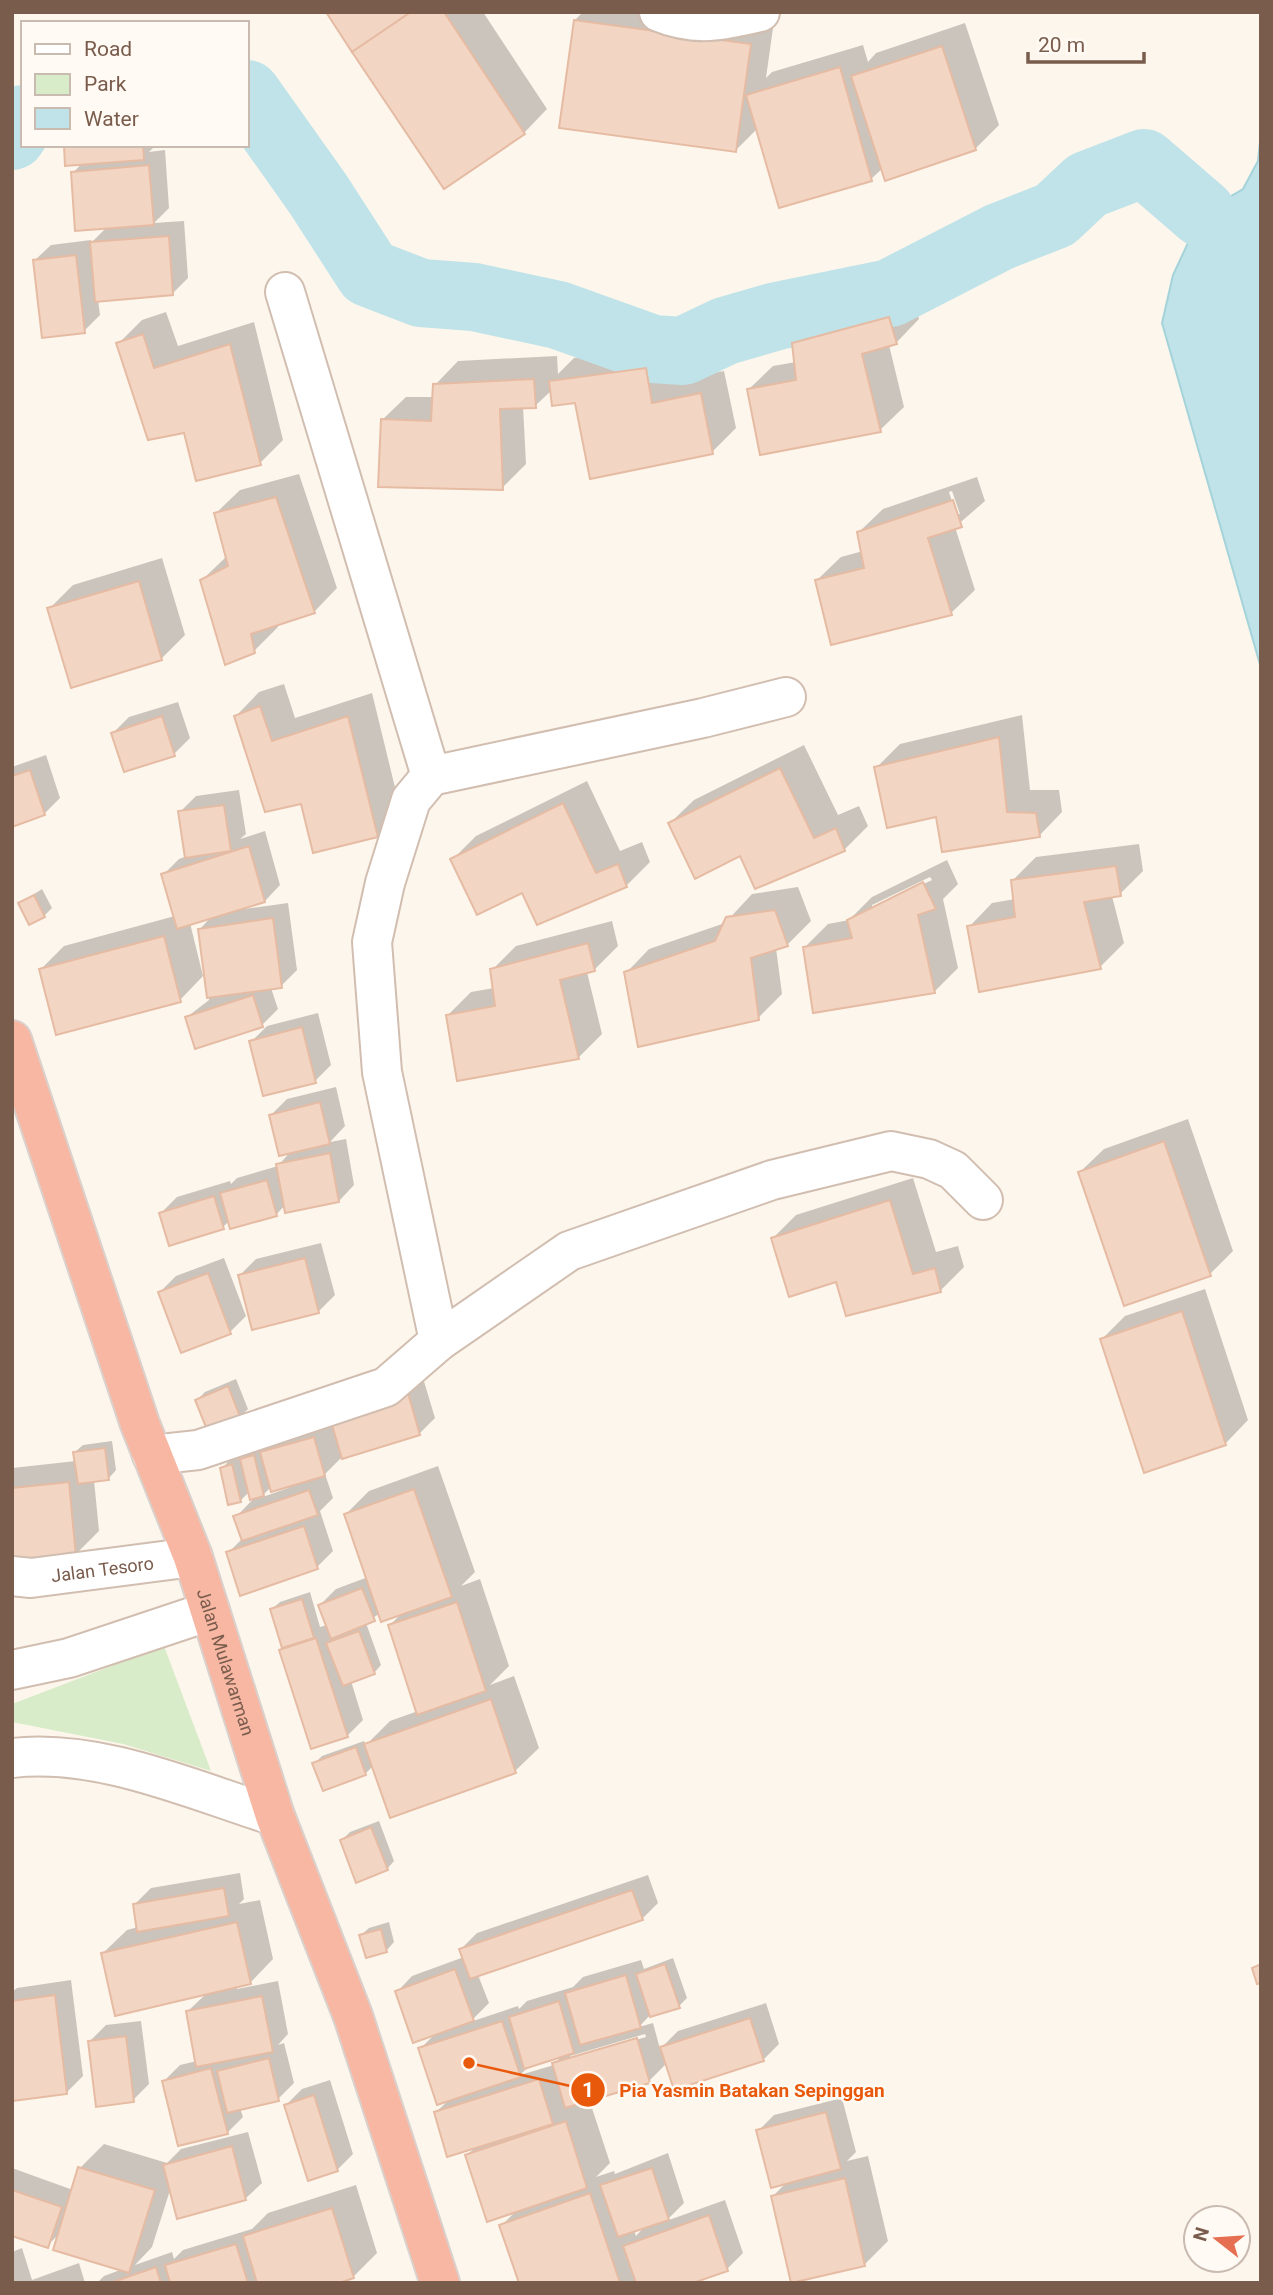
<svg xmlns="http://www.w3.org/2000/svg" width="1273" height="2295" font-family="Roboto,sans-serif">
<style>
.green{fill:#d8ecc9}
.water{fill:#bfe3e8;stroke:#a5d3da;stroke-width:2}
.shadow{fill:#0003;fill-rule:evenodd}
.lines{fill:none;stroke-linecap:round;stroke-linejoin:round}
.river{stroke:#bfe3e8;stroke-width:68}
.building{fill:#f3d5c3;stroke:#e6bba3;stroke-width:2}
.minor-casing{stroke:#d1beb0;stroke-width:42}
.highway-casing{stroke:#dad1cd;stroke-width:42}
.minor{stroke:#fff;stroke-width:38}
.highway{stroke:#f7b7a3;stroke-width:38}
.labels{text-anchor:middle;dominant-baseline:central;stroke-width:5;stroke-linejoin:round;paint-order:stroke}
.street-label{font-size:18px;fill:#7a5c4d;stroke:#fffaf3}
.leader{fill:none;stroke:#e8590c;stroke-width:2.5}
.callout-dot{fill:#e8590c;stroke:#fffaf3;stroke-width:2.5}
.mark-label{font-size:21px;text-anchor:middle;font-weight:bold;fill:#fff}
.callout-label{font-size:19px;text-anchor:middle;font-weight:bold;fill:#e8590c;stroke:#fffaf3;stroke-width:5;stroke-linejoin:round;paint-order:stroke}
</style>
<rect width="100%" height="100%" fill="#fdf6ec"/>
<polygon class="green" points="164,1646 211,1771 123,1744 12,1722 12,1704"/>
<polygon class="water" points="1261,132 1261,668 1162,323 1173,275 1202,213 1243,189 1258,161"/>
<g class="shadow">
<polygon points="328,12 483,12 547,109 524,133"/>
<polygon points="583,12 710,12 774,21 766,78 772,72 863,45 868,62 876,53 965,23 999,125 975,149 883,168 871,179 758,128 735,151 575,20"/>
<polygon points="66,145 156,145 149,152 165,150 169,208 154,223 184,221 188,278 172,294 98,300 100,315 84,331 35,260 51,245 91,240 91,243 107,227 73,173 82,163"/>
<polygon points="913,294 919,319 896,343 889,345 904,407 880,430 749,389 773,366 796,362 794,344 817,320"/>
<polygon points="166,312 178,346 254,322 283,440 260,463 185,431 118,344 142,320"/>
<polygon points="669,345 675,380 724,371 736,428 712,452 552,390 535,406 523,406 526,464 502,488 382,420 406,397 434,397 435,385 458,361 557,356 558,374 574,358"/>
<polygon points="299,474 337,588 314,612 277,624 278,627 254,651 202,580 227,556 216,513 240,490"/>
<path d="M977,477l8,24 -30,26 20,63 -24,23 -134,-33 24,-23 22,-6 -4,-19 24,-23zM952,491l8,23h-4l-7,-22z"/>
<polygon points="162,558 185,635 161,659 49,609 73,585"/>
<polygon points="284,684 295,718 372,693 401,812 377,836 303,802 236,716 259,692"/>
<polygon points="178,702 190,738 174,754 113,733 129,717"/>
<polygon points="1022,715 1030,790 1059,790 1062,812 1039,836 937,815 876,768 900,744"/>
<polygon points="804,745 838,815 859,806 868,826 844,850 670,823 694,800"/>
<polygon points="46,755 60,798 44,814 12,825 12,767"/>
<polygon points="587,781 620,851 642,842 650,862 626,886 523,890 452,860 476,836"/>
<polygon points="239,790 246,834 240,839 265,831 280,885 265,901 244,909 288,903 297,970 281,986 271,988 278,1009 262,1025 187,1017 209,1000 200,929 212,916 190,923 203,976 180,1000 41,969 64,946 175,916 163,875 179,859 187,856 180,812 196,796"/>
<polygon points="1139,844 1143,871 1120,894 1112,896 1124,943 1100,967 969,927 992,903 1015,899 1012,881 1036,857"/>
<path d="M947,860l11,24 -15,15 15,69 -24,24 -129,-45 23,-23 21,-4 23,-23zM930,877l2,3 -60,29v-4z"/>
<polygon points="798,887 811,921 787,945 776,948 782,994 758,1018 626,973 649,949 725,923 752,894"/>
<polygon points="42,889 52,908 44,916 20,903"/>
<polygon points="612,921 618,946 594,970 587,972 602,1034 579,1057 459,1079 448,1015 471,992 494,988 492,970 516,946"/>
<polygon points="318,1013 331,1065 315,1081 251,1042 267,1026"/>
<polygon points="336,1087 345,1126 330,1142 346,1139 354,1185 339,1201 285,1205 276,1215 229,1221 223,1227 161,1213 177,1197 230,1181 231,1184 237,1178 278,1166 291,1151 271,1115 287,1099"/>
<polygon points="1188,1119 1233,1251 1210,1274 1080,1172 1104,1149"/>
<polygon points="913,1178 936,1252 958,1246 964,1267 940,1291 837,1280 773,1238 796,1215"/>
<polygon points="321,1243 335,1295 319,1311 253,1328 240,1275 256,1259"/>
<polygon points="224,1258 246,1316 230,1332 160,1292 176,1276"/>
<polygon points="1205,1289 1248,1420 1225,1444 1102,1339 1125,1316"/>
<path d="M423,1378l12,40 -16,16 -76,22 -18,18 8,24 -13,13 13,40 -16,16 -89,-14 15,-15 -7,-21 20,-21 -6,-5 -10,10 -18,-33 7,-7 10,-3 1,3 9,-9 13,-3v3l16,-15zM287,1485l1,3 -28,10 11,-11z"/>
<polygon points="236,1379 248,1409 240,1417 197,1400 205,1392"/>
<polygon points="112,1441 116,1470 109,1478 94,1480 99,1531 75,1555 12,1561 12,1468 76,1461 75,1452 83,1445"/>
<polygon points="438,1466 475,1572 461,1586 480,1579 509,1666 490,1685 514,1676 539,1748 515,1771 373,1766 366,1773 324,1789 314,1764 322,1756 364,1741 366,1745 390,1721 418,1711 390,1625 402,1613 380,1613 366,1623 381,1665 374,1673 351,1681 363,1720 347,1736 281,1651 284,1648 272,1609 280,1602 310,1592 320,1627 327,1625 320,1605 336,1589 368,1577 346,1514 369,1491"/>
<polygon points="379,1821 394,1861 387,1869 342,1840 350,1832"/>
<polygon points="240,1873 244,1899 239,1904 260,1900 273,1959 250,1983 237,1986 237,1989 278,1981 288,2034 278,2045 284,2043 294,2083 278,2099 240,2108 243,2117 227,2133 164,2081 180,2065 197,2061 188,2011 207,1993 103,1953 127,1930 138,1927 135,1904 151,1888"/>
<path d="M648,1875l10,28 -16,16 -164,56 11,28 -19,19 48,-16 1,3 8,-8 46,-14 10,-10 58,-17 3,9 29,-11 14,40 -8,8 -29,9 -11,12 14,-4 7,26 18,-18 88,-28 13,41 -16,16 -96,3 -18,18 -60,18 21,64 -14,14 18,-6 1,3 53,-21 16,50 -18,18 59,-21 18,53 -16,16 -39,14h-167l-19,-58 15,-15 -50,-55 10,-9 -41,-34 14,-13 -30,-50 17,-17 -40,-40 15,-16 52,-19 -3,-8 16,-16zM645,2034l1,3 -76,22v-3zM562,2055l-8,10 -34,10 10,-10zM644,2227l-8,9 -2,-6z"/>
<polygon points="389,1922 394,1942 387,1950 367,1955 361,1935 369,1928"/>
<polygon points="71,1980 83,2076 67,2092 12,2088 12,1992 17,1988"/>
<polygon points="141,2021 149,2084 133,2100 90,2041 106,2025"/>
<polygon points="330,2080 353,2154 337,2170 286,2105 302,2089"/>
<polygon points="842,2098 856,2152 847,2161 868,2156 888,2241 864,2265 773,2196 787,2182 758,2131 774,2115"/>
<polygon points="248,2132 262,2183 246,2198 171,2187 152,2247 135,2265 172,2252 174,2259 183,2250 252,2229 268,2213 356,2185 377,2253 353,2277 334,2283 97,2283 104,2276 123,2269 61,2232 47,2246 12,2234 12,2168 73,2190 80,2168 104,2144 167,2163 181,2149"/>
<polygon points="22,2248 32,2280 79,2263 85,2283 12,2283 12,2252"/>
</g>
<g class="lines">
<g class="river">
<polyline points="247,94 318,194 369,273 421,293 474,297 558,315 653,349 683,351 725,331 777,316 890,293 999,237 1055,215 1087,185 1144,163 1202,213"/>
<polyline points="12,136 23,119"/>
</g>
</g>
<g class="building">
<polygon points="326,12 411,12 352,52"/>
<polygon points="411,12 444,12 525,134 444,189 352,52"/>
<polygon points="574,20 751,44 736,152 559,128"/>
<polygon points="942,46 976,150 885,181 851,76"/>
<polygon points="840,67 872,181 779,208 746,95"/>
<polygon points="64,145 143,145 144,160 65,166"/>
<polygon points="149,165 154,225 75,231 71,172"/>
<polygon points="169,236 173,295 95,302 90,242"/>
<polygon points="76,255 85,333 42,338 33,260"/>
<polygon points="889,317 897,344 862,354 881,432 760,455 747,389 796,380 792,343"/>
<polygon points="143,334 154,368 230,344 261,465 196,481 184,433 148,440 116,343"/>
<polygon points="646,368 652,403 701,393 713,454 590,479 575,403 552,406 549,381"/>
<polygon points="534,379 536,408 500,409 503,490 378,487 381,419 431,421 433,384"/>
<polygon points="276,497 315,613 251,634 255,653 225,665 200,580 228,566 214,513"/>
<polygon points="953,500 962,527 928,538 952,615 831,645 815,580 864,568 857,532"/>
<polygon points="139,581 162,660 71,688 47,608"/>
<polygon points="260,706 272,741 348,716 378,837 313,853 301,804 265,812 234,716"/>
<polygon points="162,716 175,756 124,772 111,733"/>
<polygon points="999,737 1007,812 1036,813 1040,837 942,852 936,817 887,828 874,767"/>
<polygon points="780,768 814,838 836,828 845,851 755,889 740,856 695,879 668,823"/>
<polygon points="30,770 45,815 12,827 12,776"/>
<polygon points="563,803 596,873 618,864 627,887 537,925 522,893 477,915 450,859"/>
<polygon points="224,805 231,851 185,858 178,811"/>
<polygon points="249,846 265,902 177,929 161,874"/>
<polygon points="1116,866 1121,896 1084,902 1101,969 979,992 967,926 1015,917 1011,880"/>
<polygon points="923,882 936,909 918,915 935,993 813,1013 803,947 852,938 847,920"/>
<polygon points="34,895 45,917 29,925 18,903"/>
<polygon points="775,910 788,946 751,958 759,1020 638,1047 624,972 715,941 726,917"/>
<polygon points="273,918 282,988 207,998 198,929"/>
<polygon points="164,936 181,1002 56,1035 39,969"/>
<polygon points="588,943 595,971 560,980 579,1059 457,1081 446,1015 495,1006 490,969"/>
<polygon points="253,995 263,1027 195,1049 185,1017"/>
<polygon points="302,1027 316,1083 263,1096 249,1041"/>
<polygon points="320,1102 330,1144 279,1156 269,1115"/>
<polygon points="1164,1141 1211,1276 1124,1306 1078,1172"/>
<polygon points="330,1153 339,1202 285,1213 276,1164"/>
<polygon points="267,1180 277,1216 230,1229 220,1193"/>
<polygon points="214,1196 224,1229 169,1246 159,1213"/>
<polygon points="890,1200 913,1274 935,1268 941,1292 846,1316 836,1282 789,1297 771,1238"/>
<polygon points="305,1258 319,1313 252,1330 238,1275"/>
<polygon points="208,1273 231,1334 181,1353 158,1292"/>
<polygon points="1182,1311 1226,1445 1144,1473 1100,1339"/>
<polygon points="228,1386 241,1419 208,1432 195,1400"/>
<polygon points="408,1393 420,1435 342,1459 330,1418"/>
<polygon points="314,1437 325,1476 271,1492 260,1452"/>
<polygon points="105,1448 109,1480 78,1484 73,1452"/>
<polygon points="254,1455 264,1496 250,1500 240,1459"/>
<polygon points="232,1464 241,1502 228,1505 220,1468"/>
<polygon points="69,1482 76,1557 12,1563 12,1488"/>
<polygon points="414,1489 452,1597 381,1622 344,1514"/>
<polygon points="309,1490 318,1515 242,1541 233,1516"/>
<polygon points="304,1526 318,1569 240,1596 226,1552"/>
<polygon points="362,1588 375,1621 331,1639 318,1605"/>
<polygon points="302,1599 314,1638 282,1648 270,1609"/>
<polygon points="457,1602 486,1691 417,1715 388,1625"/>
<polygon points="359,1631 375,1674 343,1686 326,1643"/>
<polygon points="316,1638 348,1737 311,1749 279,1650"/>
<polygon points="491,1699 516,1773 390,1818 364,1744"/>
<polygon points="356,1747 366,1775 323,1791 312,1763"/>
<polygon points="371,1827 388,1870 356,1883 340,1840"/>
<polygon points="224,1888 229,1916 137,1932 133,1904"/>
<polygon points="632,1890 643,1920 470,1979 459,1949"/>
<polygon points="237,1922 251,1984 115,2016 101,1953"/>
<polygon points="381,1929 387,1952 366,1958 359,1935"/>
<polygon points="665,1964 680,2008 650,2017 636,1974"/>
<polygon points="1261,1964 1261,1983 1257,1984 1252,1968"/>
<polygon points="455,1969 474,2021 413,2043 395,1991"/>
<polygon points="626,1975 641,2028 580,2045 565,1993"/>
<polygon points="55,1995 67,2094 12,2101 12,2001"/>
<polygon points="262,1996 273,2052 196,2067 186,2011"/>
<polygon points="559,2001 574,2053 524,2069 509,2017"/>
<polygon points="750,2018 764,2061 674,2090 660,2047"/>
<polygon points="502,2021 521,2077 437,2105 418,2048"/>
<polygon points="126,2036 134,2102 96,2107 88,2041"/>
<polygon points="637,2038 650,2083 565,2108 552,2063"/>
<polygon points="269,2058 279,2101 227,2113 217,2071"/>
<polygon points="211,2068 228,2134 178,2146 162,2081"/>
<polygon points="539,2079 553,2124 447,2157 434,2112"/>
<polygon points="314,2095 338,2171 308,2181 284,2105"/>
<polygon points="826,2112 841,2169 771,2188 756,2130"/>
<polygon points="566,2121 587,2188 487,2222 465,2155"/>
<polygon points="232,2146 246,2200 177,2219 163,2165"/>
<polygon points="78,2167 155,2190 129,2273 53,2250"/>
<polygon points="652,2168 669,2220 618,2237 600,2185"/>
<polygon points="845,2178 865,2266 791,2283 771,2196"/>
<polygon points="12,2190 62,2207 48,2248 12,2236"/>
<polygon points="590,2193 620,2283 519,2283 499,2225"/>
<polygon points="332,2208 354,2278 339,2283 257,2283 243,2236"/>
<polygon points="709,2215 728,2271 693,2283 636,2283 623,2246"/>
<polygon points="236,2244 248,2283 170,2283 165,2265"/>
<polygon points="156,2267 161,2283 110,2283"/>
</g>
<g class="lines">
<defs>
<g id="minor">
<path d="M659,12c36,15 64,9 101,0"/>
<polyline points="285,292 431,776"/>
<polyline points="439,1341 382,1072 372,942 385,883 411,800 431,776 703,718 786,697"/>
<polyline points="152,1455 198,1450 386,1387 439,1341 569,1251 772,1180 891,1151 929,1159 953,1170 983,1200"/>
<path id="s1" d="M12,1576l19,2 162,-21"/>
<polyline points="12,1670 69,1658 210,1611"/>
<path d="M12,1758c88,-10 180,32 263,58"/>
</g>
<g id="highway">
<path id="s2" d="M12,1040l128,384 53,133 82,259 78,200 87,267"/>
</g>
</defs>
<use href="#minor" class="minor-casing"/>
<use href="#highway" class="highway-casing"/>
<use href="#minor" class="minor"/>
<use href="#highway" class="highway"/>
</g>
<g class="labels">
<g class="street-label">
<text stroke="none"><textPath href="#s1" startOffset="91">Jalan Tesoro</textPath></text>
<text stroke="none"><textPath href="#s2" startOffset="658">Jalan Mulawarman</textPath></text>
</g>
</g>
<path class="leader" d="M469 2063L588 2090"/>
<g class="callout-dot">
<circle cx="469" cy="2063" r="7"/>
<circle cx="588" cy="2090" r="18"/>
</g>
<g class="mark-label">
<text x="588" y="2097">1</text>
</g>
<g class="callout-label">
<text x="752" y="2097">Pia Yasmin Batakan Sepinggan</text>
</g>
<rect width="1273" height="2295" fill="none" stroke="#7a5c4d" stroke-width="28"/>
<rect x="21" y="21" width="228" height="126" fill="#fffaf3" stroke="#cabbb1" stroke-width="2"/>
<rect x="35" y="44" width="35" height="10" fill="#ffffff" stroke="#cabbb1" stroke-width="2"/>
<text x="84" y="56" font-size="21" fill="#7a5c4d">Road</text>
<rect x="35" y="74" width="35" height="21" fill="#d8ecc9" stroke="#cabbb1" stroke-width="2"/>
<text x="84" y="91" font-size="21" fill="#7a5c4d">Park</text>
<rect x="35" y="108" width="35" height="21" fill="#bfe3e8" stroke="#cabbb1" stroke-width="2"/>
<text x="84" y="126" font-size="21" fill="#7a5c4d">Water</text>
<g transform="translate(1217 2239) rotate(287)"><circle r="33" fill="#fffaf3" stroke="#cabbb1" stroke-width="2"/>
<path d="M0-5L12 26L0 18L-12 26Z" fill="#e76f51"/>
<text y="-10" font-size="19" font-weight="bold" text-anchor="middle" fill="#7a5c4d">N</text>
</g>
<path d="M1028 52v10h116v-10" fill="none" stroke="#7a5c4d" stroke-width="3.5"/>
<text x="1038" y="52" font-size="21" fill="#7a5c4d" stroke="#fffaf3" stroke-width="5" paint-order="stroke">20 m</text>
</svg>
